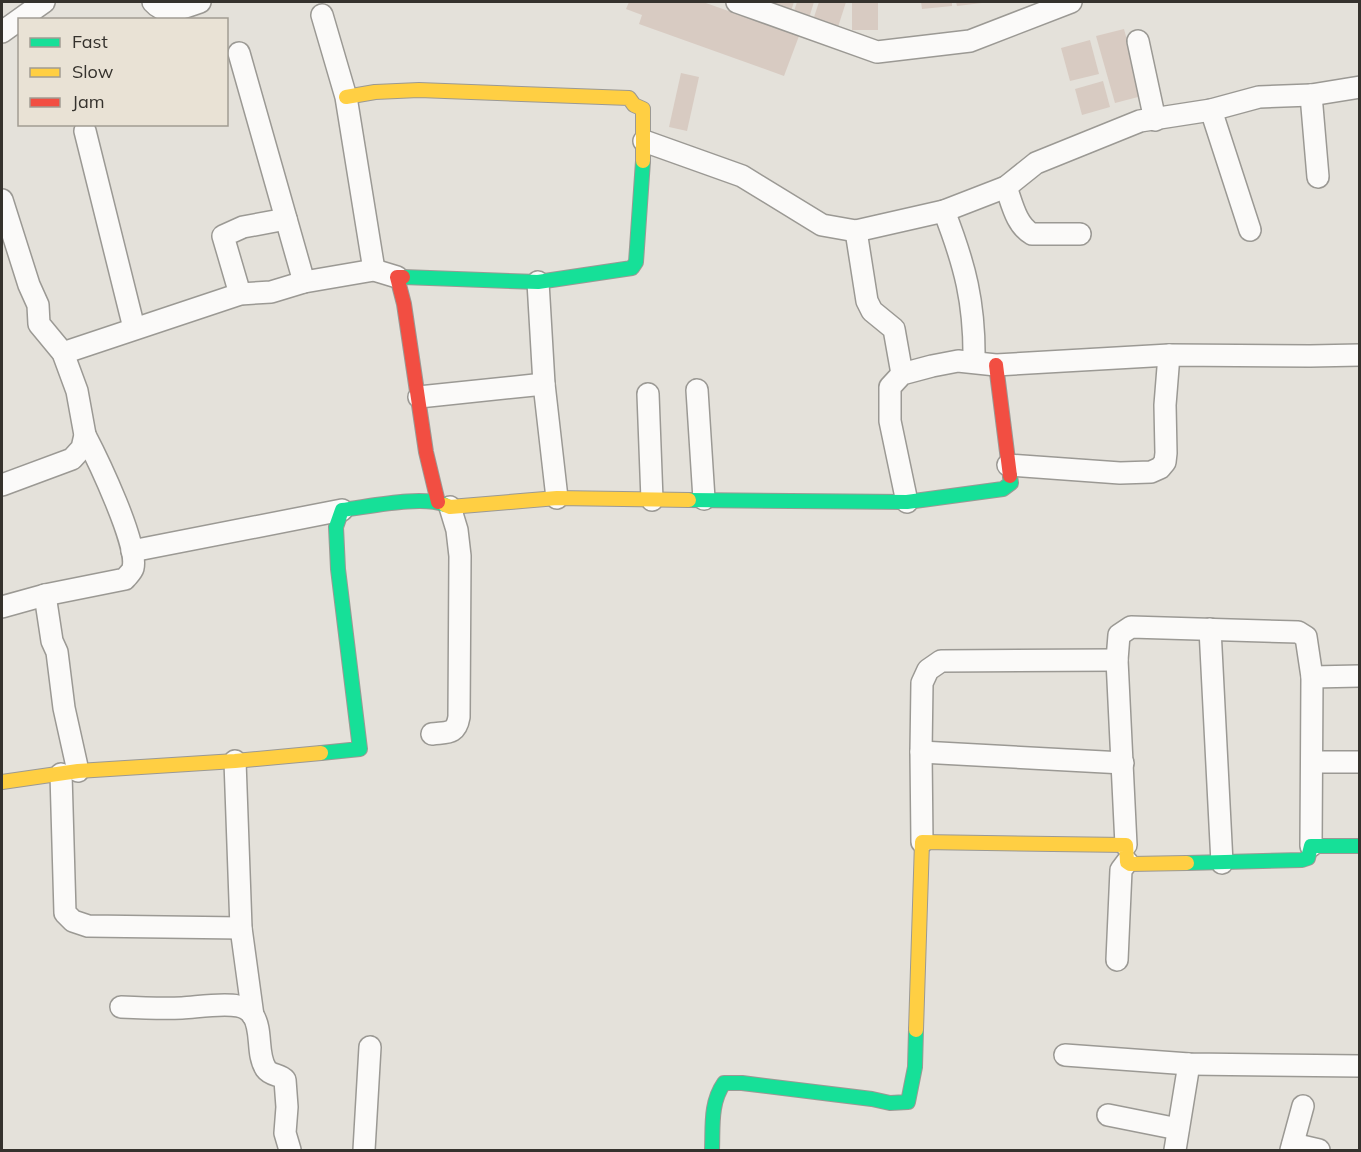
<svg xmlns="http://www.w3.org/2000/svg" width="1361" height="1152" font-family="Mulish,sans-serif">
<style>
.building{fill:#d8cbc2}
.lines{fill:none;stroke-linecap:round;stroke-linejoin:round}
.street-casing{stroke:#9b9994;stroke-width:24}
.fast-casing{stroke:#9b9994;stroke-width:16}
.slow-casing{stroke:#9b9994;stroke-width:16}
.jam-casing{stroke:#9b9994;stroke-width:16}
.street{stroke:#fbfaf9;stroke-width:21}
.fast{stroke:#16e098;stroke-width:14}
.slow{stroke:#ffcf43;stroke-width:14}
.jam{stroke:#f24e42;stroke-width:14}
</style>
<rect width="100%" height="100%" fill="#e4e1da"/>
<g class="building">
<polygon points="629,2 703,2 799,36 784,76 639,24 642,15 626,9"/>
<polygon points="772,2 794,2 791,11 771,5"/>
<polygon points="797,2 814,2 809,18 793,14"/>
<polygon points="819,2 846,2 838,27 813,20"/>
<rect x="852" y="2" width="26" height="28"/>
<polygon points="921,2 952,2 952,6 922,9"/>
<polygon points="956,2 982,2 982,3 957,6"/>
<polygon points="1124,29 1142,96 1115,103 1096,36"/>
<polygon points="1090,40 1099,74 1070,81 1061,48"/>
<polygon points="681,73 699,77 687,131 669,127"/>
<polygon points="1103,81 1110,107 1082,115 1075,89"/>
</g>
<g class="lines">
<defs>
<g id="street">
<path d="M153,2c13,15 31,5 47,0"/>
<polyline points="737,2 877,52 970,41 1071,2"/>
<polyline points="322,15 346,97 374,270"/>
<polyline points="2,32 44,2"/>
<polyline points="1138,41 1155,120"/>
<polyline points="239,53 304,282"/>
<polyline points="1311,95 1318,177"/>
<polyline points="1211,110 1250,230"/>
<polyline points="85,131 134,328"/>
<polyline points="644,141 742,176 822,225 856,231 944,211 1006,187 1036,163 1140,121 1211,110 1259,97 1311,95 1360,87"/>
<path d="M1006,187c6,16 10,38 26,47h48"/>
<polyline points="2,200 29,285 38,305 39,324 63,353 77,391 85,435 82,448 72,459 2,485"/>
<path d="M944,211c21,54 31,92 30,151"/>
<polyline points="856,231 867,301 872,311 894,329 902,374"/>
<polyline points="538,282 544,384 557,498"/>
<polyline points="240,294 223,236 243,227 286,219"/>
<polyline points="63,353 240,294 271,292 304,282 374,270 397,277"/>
<polyline points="697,390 704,499"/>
<polyline points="648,394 652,500"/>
<polyline points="419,397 544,384"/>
<polyline points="1008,465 1120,473 1151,472 1160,468 1165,462 1166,453 1165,405 1169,355"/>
<polyline points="907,502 890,421 890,387 902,374 932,366 958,361 996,365 1169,355 1310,356 1360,355"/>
<polyline points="132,551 342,510"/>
<polyline points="45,595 52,641 57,652 64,708 78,771"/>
<path d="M2,607l43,-12 80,-16c2,-3 7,-7 8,-11 6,-23 -36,-110 -48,-133"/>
<polyline points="1210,629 1222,863"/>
<polyline points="1312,677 1360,676"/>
<path d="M432,734c15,-2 24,1 27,-17l1,-161 -3,-26 -7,-23"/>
<polyline points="921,752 1123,763"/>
<polyline points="235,761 241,928 253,1016"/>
<polyline points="1312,762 1360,762"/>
<polyline points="61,774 65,913 73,921 88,926 241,928"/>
<polyline points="922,842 921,752 922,683 928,670 941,661 1117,660"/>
<polyline points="1126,845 1117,660 1119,635 1131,627 1298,632 1306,637 1312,677 1311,846"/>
<polyline points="1117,960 1121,870 1127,862"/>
<path d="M121,1007c20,1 41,2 61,1 16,-1 40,-5 56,-2 6,1 11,4 15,9 10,16 3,39 13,54 5,7 14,5 19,11l2,27 -2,26 5,17"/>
<polyline points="1065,1055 1189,1064 1360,1066"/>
<polyline points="1108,1115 1178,1129"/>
<polyline points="1293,1144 1319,1150"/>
<polyline points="364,1150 370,1047"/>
<polyline points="1175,1150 1189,1064"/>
<polyline points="1291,1150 1303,1106"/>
</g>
<g id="fast">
<polyline points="403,277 538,282 632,268 636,262 643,161"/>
<polyline points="689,500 907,502 1003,489 1011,483 1010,476"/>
<path d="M321,753l39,-4 -22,-180 -2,-42 6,-17c26,-3 80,-15 103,-5"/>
<polyline points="1187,863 1302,860 1308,858 1311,846 1360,846"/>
<path d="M712,1150c1,-23 -2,-47 12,-67h18l130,16 18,4 18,-1 7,-35 1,-37"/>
</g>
<g id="slow">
<polyline points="346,97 375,92 419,90 629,98 634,105 643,109 643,161"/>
<polyline points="445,505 450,507 557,498 689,500"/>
<polyline points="2,782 78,771 235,761 321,753"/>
<polyline points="916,1030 922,842 1126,845 1127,862 1130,864 1187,863"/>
</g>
<g id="jam">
<polyline points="403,277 397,277 404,304 426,452 438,502"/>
<polyline points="996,365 1010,476"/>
</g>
</defs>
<use href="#street" class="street-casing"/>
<use href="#fast" class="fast-casing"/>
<use href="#slow" class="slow-casing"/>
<use href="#jam" class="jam-casing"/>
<use href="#street" class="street"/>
<use href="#fast" class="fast"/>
<use href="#slow" class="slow"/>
<use href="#jam" class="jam"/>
</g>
<rect width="1361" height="1152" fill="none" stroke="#35322d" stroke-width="6"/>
<rect x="18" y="18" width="210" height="108" fill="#e9e2d5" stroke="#a19c92" stroke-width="1.5"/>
<rect x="30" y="38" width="30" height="9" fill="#16e098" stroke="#a19c92" stroke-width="1.5"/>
<text x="72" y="48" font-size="18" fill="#35322d">Fast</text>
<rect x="30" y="68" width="30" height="9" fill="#ffcf43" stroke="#a19c92" stroke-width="1.5"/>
<text x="72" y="78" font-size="18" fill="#35322d">Slow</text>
<rect x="30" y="98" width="30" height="9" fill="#f24e42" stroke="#a19c92" stroke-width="1.5"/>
<text x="72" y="108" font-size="18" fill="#35322d">Jam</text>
</svg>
